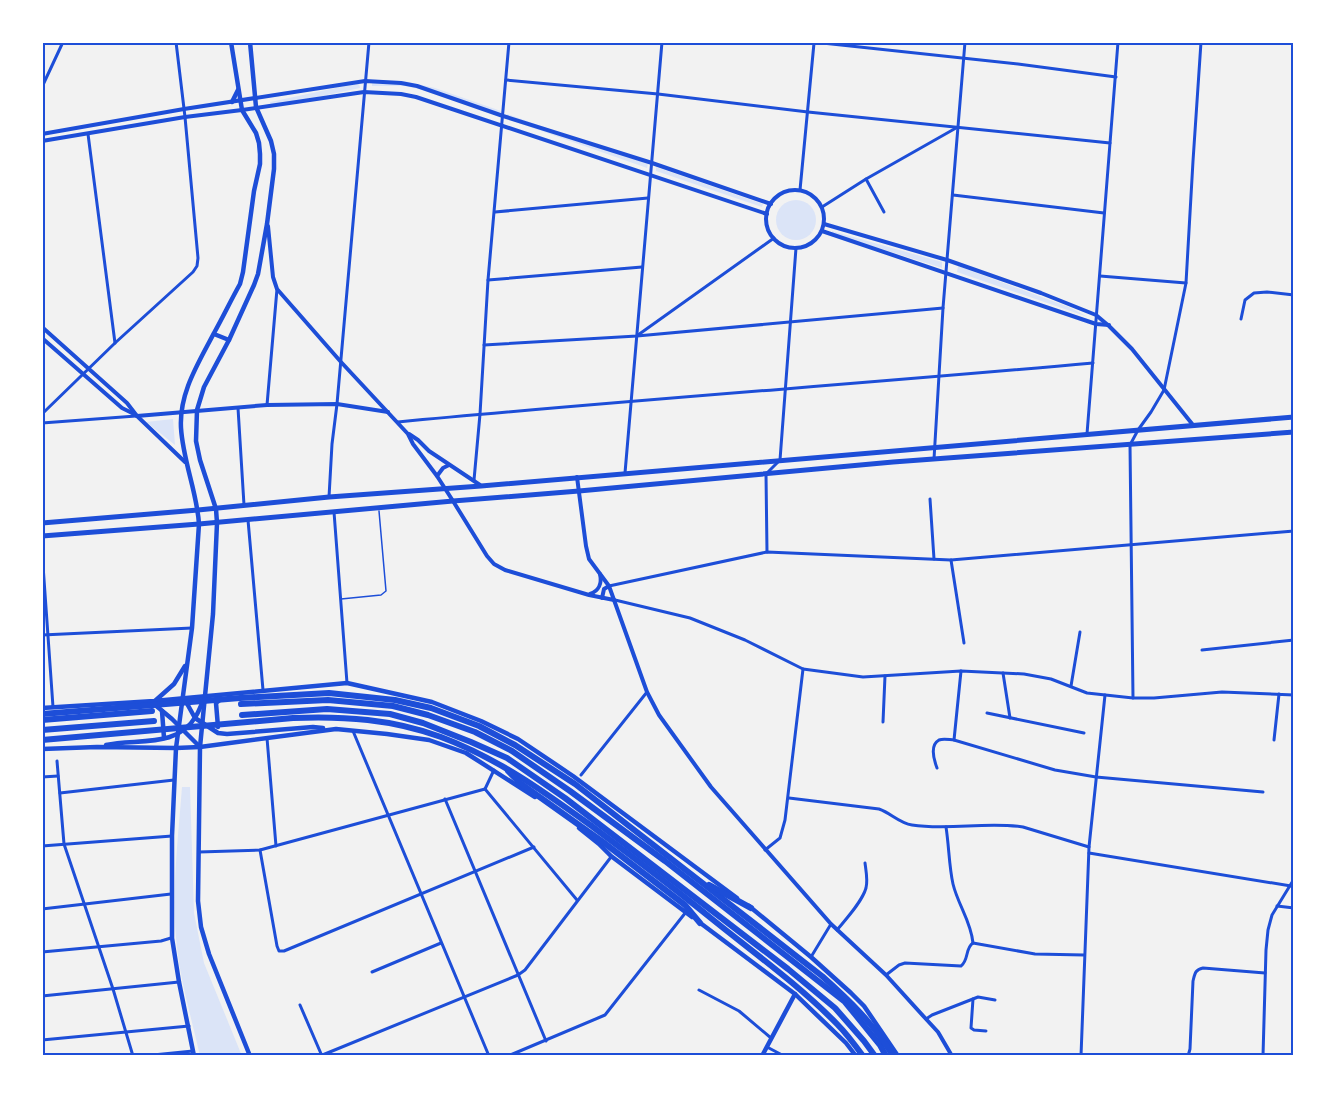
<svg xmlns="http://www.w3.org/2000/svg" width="1336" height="1098" font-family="'Space Grotesk',sans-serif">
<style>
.green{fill:#dbe4f7}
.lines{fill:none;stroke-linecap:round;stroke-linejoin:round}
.service{stroke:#1d4ed8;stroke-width:1.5}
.minor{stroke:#1d4ed8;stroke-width:3}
.tertiary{stroke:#1d4ed8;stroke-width:4}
.secondary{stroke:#1d4ed8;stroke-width:4.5}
.primary{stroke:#1d4ed8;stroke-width:5}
.motorway{stroke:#1d4ed8;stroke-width:6}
.neatline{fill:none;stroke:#1d4ed8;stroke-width:2}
</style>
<rect width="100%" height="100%" fill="#f2f2f2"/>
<g class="green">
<polygon points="372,80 404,81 435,88 501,111 500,116 434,92 405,86 372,86"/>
<polygon points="359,83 360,88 271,107 270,102"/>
<polygon points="507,114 648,164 647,168 507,119"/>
<polygon points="656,167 763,204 762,207 656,171"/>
<circle cx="796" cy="220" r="20"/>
<polygon points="832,231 942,262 942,268 831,233"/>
<polygon points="958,266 1069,307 1088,317 957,272"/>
<polygon points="173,419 175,445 146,422"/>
<path d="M182,787h8l4,126 10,50 38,93h-42c-8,-36 -19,-72 -23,-108 -6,-53 1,-108 5,-161z"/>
</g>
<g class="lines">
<polyline class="service" points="341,599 381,595 386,591 379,511"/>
<g class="minor">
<polyline points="813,42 1018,64 1116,77"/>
<polyline points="506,80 658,94 808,112 1110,143"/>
<polyline points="42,87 63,42"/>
<polyline points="88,134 115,343"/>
<polyline points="866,179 884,212"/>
<polyline points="800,190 814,43"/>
<polyline points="953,195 1104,213"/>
<polyline points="822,207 866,179 956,128"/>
<polyline points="495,212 648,198"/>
<polyline points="1100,276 1186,283"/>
<polyline points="488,280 642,267"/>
<polyline points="1241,319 1245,300 1254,293 1267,292 1294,295"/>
<polyline points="638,335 774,238"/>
<polyline points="484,345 637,336 943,308"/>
<polyline points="267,405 277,289"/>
<polyline points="238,408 244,505"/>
<polyline points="42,414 115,343 193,272 197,266 198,258 185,117 176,42"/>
<path d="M398,422c231,-22 463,-38 695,-59"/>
<polyline points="42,423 136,416"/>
<polyline points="1087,434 1118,42"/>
<polyline points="934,459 943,308 965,42"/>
<polyline points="625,473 662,42"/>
<polyline points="474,480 480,414 488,280 509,42"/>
<polyline points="329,497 332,444 337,404 369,42"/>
<polyline points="930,499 934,559"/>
<polyline points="334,512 347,683"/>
<polyline points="248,520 263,690"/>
<polyline points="42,551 53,707"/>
<polyline points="767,552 766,474 780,460 796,248"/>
<polyline points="951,560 964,643"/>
<polyline points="609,586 767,552 951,560 1294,531"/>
<polyline points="615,600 690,618 745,640 803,669 863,677 961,671 1024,674 1051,679 1087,693 1133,698 1154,698 1222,692 1294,695"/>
<polyline points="42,635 192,628"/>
<polyline points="1202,650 1294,640"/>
<polyline points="1003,673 1010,718"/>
<polyline points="1071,686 1080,632"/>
<polyline points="1133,698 1130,445 1138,430 1151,412 1164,390 1186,283 1193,161 1201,42"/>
<polyline points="987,713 1084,733"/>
<polyline points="883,722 885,676"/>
<polyline points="353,731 489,1056"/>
<polyline points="267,738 276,846"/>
<polyline points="954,740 961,671"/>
<polyline points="1274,740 1279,694"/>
<polyline points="57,761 64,844 113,989 133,1056"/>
<path d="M937,768c-3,-8 -7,-23 2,-28 5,-2 11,0 15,0l101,30 41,7 167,15"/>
<polyline points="581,775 647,692"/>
<polyline points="42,777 58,776"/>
<polyline points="485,789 577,900"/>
<polyline points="485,789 494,770"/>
<polyline points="60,793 174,780"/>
<path d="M789,798l90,11c12,4 20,14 33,16 37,6 74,-4 111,2l66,20"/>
<polyline points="445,799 546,1041"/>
<path d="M946,827c3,19 3,39 7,57 5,21 18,37 20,59"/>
<polyline points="42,846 172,836"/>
<polyline points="260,850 277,946 279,951 284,951 534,847"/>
<polyline points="765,850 780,838 785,820 803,669"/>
<polyline points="199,852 260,850 485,789"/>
<polyline points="1089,853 1291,886"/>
<polyline points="1277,906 1294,908"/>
<polyline points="42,909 171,894"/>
<path d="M837,930c9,-11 25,-28 29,-42 2,-8 0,-17 -1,-25"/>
<polyline points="973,943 1035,954 1084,955"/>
<polyline points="42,952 161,941 171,938"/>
<polyline points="811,957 831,924"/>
<polyline points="372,972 441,943"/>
<path d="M886,975l13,-10 6,-2 56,3c8,-6 4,-18 12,-23"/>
<polyline points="699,990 739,1011 771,1038"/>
<polyline points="42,996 179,982"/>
<polyline points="973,999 971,1028 974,1030 986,1031"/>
<polyline points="300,1005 322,1056"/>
<polyline points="926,1019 932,1015 978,997 995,1000"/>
<polyline points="42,1040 189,1026"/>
<polyline points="767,1047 784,1056"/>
<polyline points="143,1056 193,1051"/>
<polyline points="320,1056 518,975 525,970 611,857"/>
<polyline points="508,1056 605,1015 686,912"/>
<polyline points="1081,1056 1089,847 1105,695"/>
<path d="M1188,1056l2,-7 3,-68c2,-8 2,-11 10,-13l62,5"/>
<polyline points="1263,1056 1266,950 1268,930 1272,915 1294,879"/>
</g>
<g class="tertiary">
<polyline points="42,134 184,109 365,81 401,83 417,86 503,116 652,163 771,204"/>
<polyline points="42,141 185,117 242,110 364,92 401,94 416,97 767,214"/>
<circle cx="795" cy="219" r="29"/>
<polyline points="824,224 947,260 1041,293 1096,315 1109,326 1132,349 1193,425"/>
<polyline points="268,226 273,277 277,289 341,362 408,434 413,444 437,476 453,501 487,556 494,564 505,570 589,595 614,600"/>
<polyline points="822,231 1096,324 1109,325"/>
<polyline points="42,327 127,403 137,416 185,462"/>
<polyline points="42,338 122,408 134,414"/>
<polyline points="137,416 267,405 337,404 388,412"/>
<polyline points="409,434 418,440 429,451 480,485"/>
<polyline points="437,476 443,468 449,465"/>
<polyline points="577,477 586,546 589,559 609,586 647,692 659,715 711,787 831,924 886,975 926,1019 938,1032 952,1056"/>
<path d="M590,594c9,-3 12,-11 10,-20"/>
<polyline points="602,598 604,589 609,586"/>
</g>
<g class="secondary">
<polyline points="250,42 256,107 271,141 274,154 274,169 267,224 258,274 254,285 229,340 204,387 197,410 196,441 200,460 216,509 217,523 213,614 200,747 198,901 201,927 209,954 250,1056"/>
<polyline points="232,102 238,90"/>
<polyline points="214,334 229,340"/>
<polyline points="156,700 174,684 185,666"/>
<polyline points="185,700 195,718 218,733 227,734 313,727 323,728"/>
<polyline points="154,704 172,719 200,747"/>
<polyline points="42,708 154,701 347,683 432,702 481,721 518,739 573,776 737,898"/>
<polyline points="162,711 164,738"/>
<polyline points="218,727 216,703 221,699"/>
<path d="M106,745c30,-7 71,4 90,-29 3,-5 5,-11 8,-17"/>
<polyline points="42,749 97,747 176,748 200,747 336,729 387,734 429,740 466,753 535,797"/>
<polyline points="579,828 599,844 611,856 692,917"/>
<polyline points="749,906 811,957 851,993 864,1006 898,1056"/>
<polyline points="699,922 795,994 846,1043 856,1056"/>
<path d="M194,1056l-15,-74 -7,-44v-102l4,-88 16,-120 7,-104c-2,-32 -16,-63 -18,-96 -2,-35 17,-64 33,-95 9,-16 17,-33 26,-49l3,-12 11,-81 6,-27v-10l-1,-11 -3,-10 -14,-23 -11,-68"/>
<polyline points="762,1056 795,994"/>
</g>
<g class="primary">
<polyline points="42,523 198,510 329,497 481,486 1294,417"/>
<polyline points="42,536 199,524 453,501 579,491 893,462 1294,432"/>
</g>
<g class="motorway">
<polyline points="241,704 328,700 393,706 428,715 475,732 512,751 570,791 665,861 845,1002 880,1045 886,1056"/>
<path d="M42,714l198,-16 89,-5 66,7 36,8 48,18 36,19 60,39 247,192c27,24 52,48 71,80"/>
<polyline points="242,715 327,709 390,714 423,723 471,742 507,758 565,798 788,969 835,1008 864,1041 875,1056"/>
<polyline points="42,720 152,711"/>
<polyline points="42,730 154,721"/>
<path d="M42,740l251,-22c51,-2 99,1 148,19 58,22 102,54 152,90 40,30 80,60 119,92 42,34 87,66 125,105 10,10 18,21 26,32"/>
<polyline points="508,771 520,783 603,842 685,905 700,923"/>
<polyline points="709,885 751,908"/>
</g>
</g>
<rect width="1336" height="1098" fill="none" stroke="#ffffff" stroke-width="87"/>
<rect x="44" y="44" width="1248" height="1010" class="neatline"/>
</svg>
